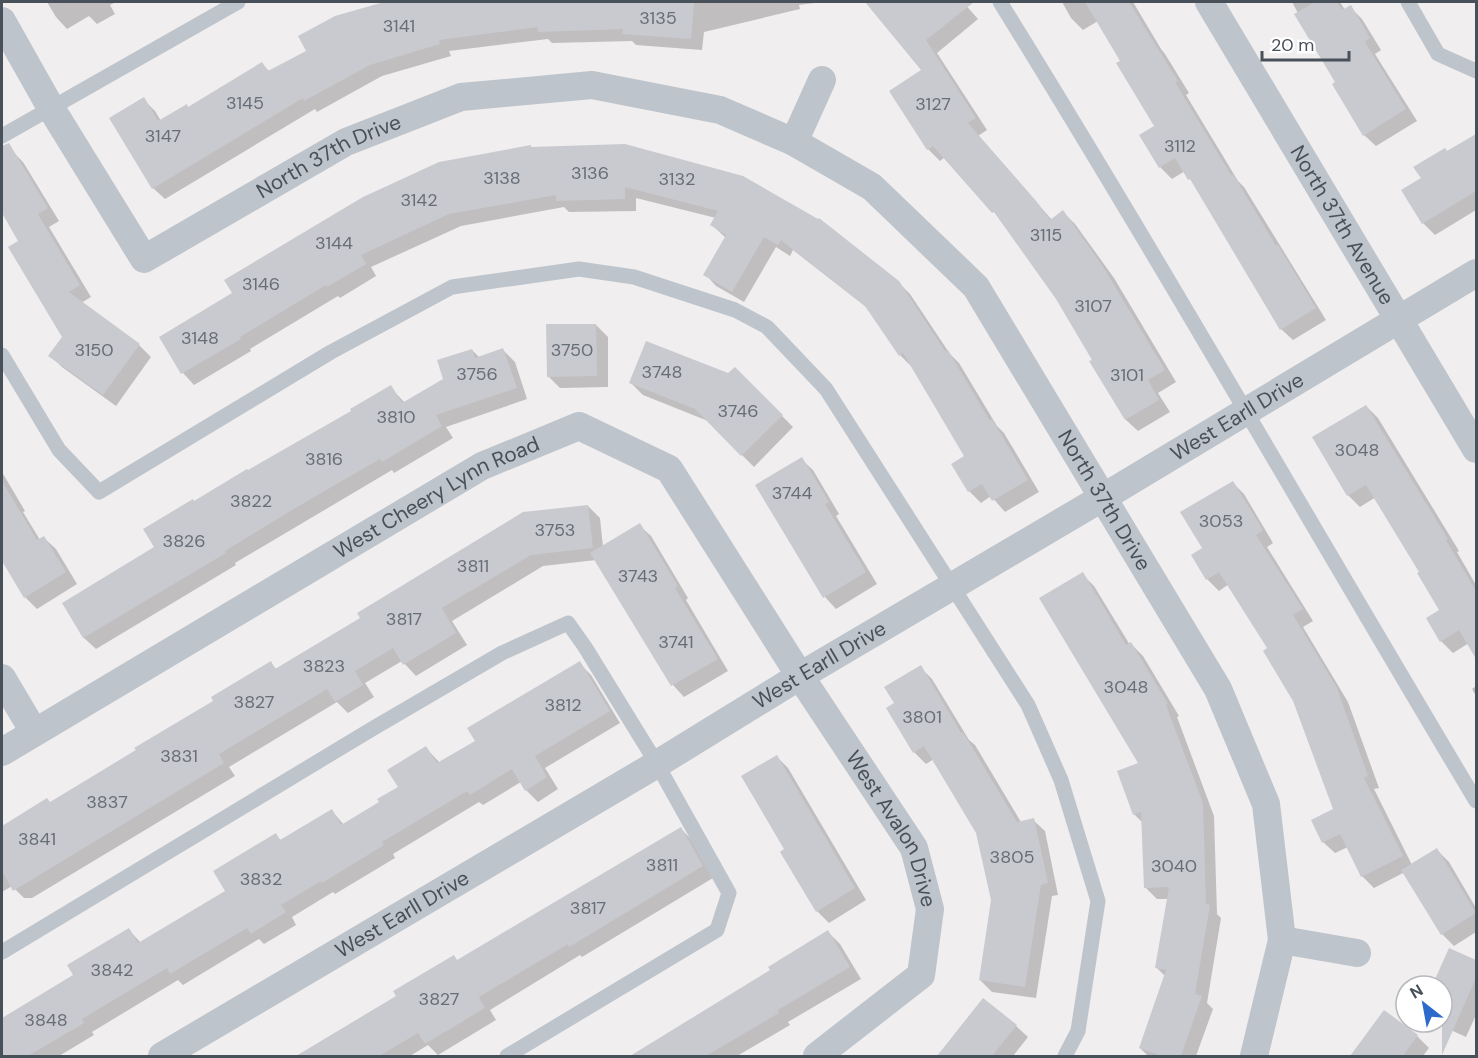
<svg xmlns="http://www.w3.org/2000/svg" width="1478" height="1058" font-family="'DM Sans',sans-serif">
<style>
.shadow{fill:#0003}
.building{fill:#c9cad0}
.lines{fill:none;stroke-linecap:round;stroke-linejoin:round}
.lane{stroke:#bec4cb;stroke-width:15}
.street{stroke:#bec4cb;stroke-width:28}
.labels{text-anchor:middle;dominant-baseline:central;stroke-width:5;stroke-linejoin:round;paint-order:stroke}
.number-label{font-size:18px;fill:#686e77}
.street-label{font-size:21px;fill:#485059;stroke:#fff}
</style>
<rect width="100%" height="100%" fill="#f0eeee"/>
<g class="shadow">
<polygon points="47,2 116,2 110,5 115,14 97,24 89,16 67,29 56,17"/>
<polygon points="389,2 434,2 436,4 453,2 822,2 799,5 800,9 704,32 702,50 636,45 632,41 552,43 548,39 449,51 451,56 382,76 317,112 315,109 165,199 153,188 143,99 155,111 161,121 189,108 262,64 270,72 308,51 336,17"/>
<polygon points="867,2 963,2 978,19 937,53 987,130 978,136 1052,220 1063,212 1075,224 1114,278 1176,382 1158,393 1170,412 1138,431 1126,420 1091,362 1094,360 1057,298 1004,223 945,157 940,161 928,149 924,71"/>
<polygon points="1062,2 1133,2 1161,49 1165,54 1189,93 1186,95 1238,181 1244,187 1326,320 1293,340 1281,329 1193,183 1185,171 1172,179 1160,167 1156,126 1122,61 1098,21 1083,30 1071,18"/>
<polygon points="1292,2 1340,2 1345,10 1350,7 1362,19 1381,50 1375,54 1417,121 1376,146 1364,135"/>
<polygon points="1476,135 1476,210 1435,235 1423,223 1423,179 1448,153"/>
<polygon points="625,146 898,282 910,294 950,354 959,363 997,426 1004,433 1039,492 1005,512 991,496 981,503 969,491 966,456 912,367 900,355 870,310 793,250 790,256 776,247 744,302 716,286 705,274 726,238 712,225 716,218 636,198 636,211 569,212 564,207 461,226 371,267 376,276 340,298 338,296 250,349 251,351 194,385 183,373 161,338 532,148"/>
<polygon points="11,150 23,162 59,221 49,227 91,297 81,303 139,345 151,357 116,406 62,367 50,355 64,337 20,241 2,210 2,156"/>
<polygon points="596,325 608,337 608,387 560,388 548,376"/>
<polygon points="472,350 480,358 503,350 515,362 527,399 446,427 453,438 394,473 392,470 235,563 236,565 96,649 84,638 64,603 156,548 194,502 353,412 390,387 405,403 445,379"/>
<polygon points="735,369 793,427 754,467 708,421 643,395 631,383 729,375"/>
<polygon points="1366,406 1378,418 1459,551 1457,552 1476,585 1476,656 1469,643 1453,653 1441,641 1441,610 1421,573 1376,497 1360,507 1348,495"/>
<polygon points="801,459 813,470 839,514 836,516 877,584 836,609 825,597"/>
<polygon points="2,472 25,511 23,512 40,540 44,538 56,549 77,584 37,609 25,597 2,557"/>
<polygon points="1233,483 1244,494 1273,543 1267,547 1313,621 1303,627 1348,702 1379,788 1374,789 1412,865 1437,850 1449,862 1476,908 1476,932 1454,946 1442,934 1405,872 1374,888 1362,876 1348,847 1335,853 1323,842 1334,810 1295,700 1269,649 1229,584 1219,591 1207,579 1204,549"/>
<polygon points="588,506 600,518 603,547 639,525 651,536 688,598 686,600 728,671 684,697 673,685 596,560 543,566 452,621 467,645 416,676 402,661 365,683 374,697 348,713 337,702 229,767 235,776 32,898 24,898 12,886 2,892 2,828 47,800 50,803 215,702 271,663 277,670"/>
<polygon points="1082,574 1094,586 1130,645 1131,644 1143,656 1179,716 1177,717 1214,816 1217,914 1221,918 1207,1003 1213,1009 1196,1056 1148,1056 1140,1048 1166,977 1157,968 1169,899 1157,899 1145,887 1143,823 1134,814 1141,764"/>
<polygon points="579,663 591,675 620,723 545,768 558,789 538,802 526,790 521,782 483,805 479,802 393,854 395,858 335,894 333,892 292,917 296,925 264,944 259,939 183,985 178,980 92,1032 94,1035 59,1056 2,1056 2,1019 75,975 129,930 141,943 227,891 275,835 282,841 332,811 344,825 381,802 400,787 426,748 440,763 477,741"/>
<polygon points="920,667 932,679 969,740 975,745 1021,822 1033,820 1045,831 1058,895 1052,896 1036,998 992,992 980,980 993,900 978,833 934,759 926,764 914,752 896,704"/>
<polygon points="1476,686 1476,696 1472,689"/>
<polygon points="777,757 788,768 866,900 829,923 817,911 786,850"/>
<polygon points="681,829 693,841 713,878 582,957 580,955 490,1010 496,1020 438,1055 428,1045 410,1056 297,1056"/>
<polygon points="828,932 840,944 861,979 788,1022 790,1025 737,1056 632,1056 772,971"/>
<polygon points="1450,950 1476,962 1476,1015 1466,1037 1433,1022 1442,1022 1442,986 1434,986"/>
<polygon points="983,1000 1016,1026 1028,1037 1013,1056 939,1056"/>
<polygon points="1384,1013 1417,1036 1429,1048 1423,1056 1352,1056"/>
</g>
<g class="building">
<polygon points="384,2 694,2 691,39 622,34 623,29 538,32 538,27 439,40 440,44 370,65 304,101 303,98 152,189 109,118 144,97 158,121 187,104 188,107 262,62 268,71 306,51 298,36 335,16"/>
<polygon points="865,2 974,2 926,40 976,118 968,123 1037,202 1050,220 1063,210 1102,265 1165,370 1148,380 1159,400 1125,420 1089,361 1092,360 1056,299 994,212 992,213 933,146 927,150 889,91 921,70"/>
<polygon points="1085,2 1129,2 1178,81 1175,82 1231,175 1233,174 1276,246 1278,245 1316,308 1280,330 1190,179 1188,180 1175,158 1159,168 1139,135 1154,126 1116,63 1120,61"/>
<polygon points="1315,2 1337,2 1342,10 1351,5 1370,38 1365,42 1406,109 1363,136 1332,84 1335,82 1294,14"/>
<polygon points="1476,134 1476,191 1422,224 1401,190 1421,178 1413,167 1445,148 1447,151"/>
<polygon points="9,143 48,208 38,214 80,285 69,292 140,344 103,395 48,356 62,337 8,247 18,241 2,213 2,146"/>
<polygon points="625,144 743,176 818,219 819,218 899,281 945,351 948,350 990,421 992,419 1028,480 992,501 982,484 968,492 951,464 964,456 903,353 899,356 865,306 781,240 778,245 764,237 732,292 703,275 726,235 710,225 718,211 625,187 625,199 556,201 556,195 449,214 361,255 366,264 327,287 326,285 240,337 241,339 181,374 159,337 232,293 224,280 363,197 439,162 531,145 531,147"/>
<polygon points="546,324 596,324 597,376 547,377"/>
<polygon points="646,341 728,373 735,367 783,415 741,456 695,409 629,383"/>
<polygon points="503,348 517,388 436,415 442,426 382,462 380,459 297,507 225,551 226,553 83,638 62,603 154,547 143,529 193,499 194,501 247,469 248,470 351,411 350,409 391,385 402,403 443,379 437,360 472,349 475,358"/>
<polygon points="1366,405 1448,539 1446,540 1476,591 1476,659 1459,630 1440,642 1426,618 1439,610 1417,573 1419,572 1366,485 1347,496 1312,437"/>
<polygon points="802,457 829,502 825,504 866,572 823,598 755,485"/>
<polygon points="2,481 37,540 44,536 66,572 24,598 2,561"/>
<polygon points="1233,481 1263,530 1256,535 1303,609 1293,615 1337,688 1368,776 1364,778 1403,856 1361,877 1340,834 1322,843 1311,820 1333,809 1293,701 1263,651 1267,648 1219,572 1206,580 1191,555 1202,548 1180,512"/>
<polygon points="588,505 593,548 531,555 442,608 456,633 403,665 393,648 355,671 363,685 335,702 327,689 219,754 224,763 13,891 2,871 2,826 47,798 50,802 136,750 134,748 213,701 211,697 271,661 275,669 360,618 357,613 523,512"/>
<polygon points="640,523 678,586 675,588 718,659 671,686 590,553"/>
<polygon points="1083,572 1126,645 1131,642 1168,704 1166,705 1203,803 1206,904 1210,905 1195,994 1202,996 1181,1056 1162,1056 1139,1048 1166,970 1155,968 1169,887 1144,888 1141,812 1133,815 1117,771 1138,763 1039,598"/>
<polygon points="580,661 610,711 535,756 547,777 525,791 512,769 470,795 467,791 382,842 384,845 322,883 321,881 281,905 286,912 251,934 247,928 170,974 167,968 82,1019 84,1023 28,1056 2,1056 2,1018 73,975 67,965 129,928 138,943 225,891 213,871 276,833 280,840 332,809 341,825 379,802 377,799 398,787 387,770 426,746 437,763 475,741 467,728"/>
<polygon points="921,665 961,733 963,732 1017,822 1034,818 1048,883 1041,885 1025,987 979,980 991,900 976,833 924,746 913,753 886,708 894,703 884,687"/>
<polygon points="777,755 855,888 816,912 780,852 784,849 741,776"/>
<polygon points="681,827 703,866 569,947 568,944 479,997 485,1008 425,1044 418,1033 379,1056 296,1056 396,996 393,991 454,955 457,960"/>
<polygon points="1437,848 1476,913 1441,935 1401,870"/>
<polygon points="828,930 850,967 778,1010 779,1013 706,1056 630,1056 770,970 768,967"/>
<polygon points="1449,948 1476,960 1476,978 1442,1055 1442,986 1432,986"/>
<polygon points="983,998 1017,1025 992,1056 937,1056"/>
<polygon points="1384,1010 1418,1035 1403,1056 1350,1056"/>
</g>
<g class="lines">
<g class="lane">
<path d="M1000,2c163,263 317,533 476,799"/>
<polyline points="1408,2 1438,54 1476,71"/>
<polyline points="2,136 238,2"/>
<polyline points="2,355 59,450 99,492 331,352 452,287 579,269 634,277 735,310 767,327 826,389 1028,705 1061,780 1098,901 1078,1031 1065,1056"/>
<polyline points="2,952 372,729 502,653 568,623 585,647 657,764 729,893 717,930 507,1056"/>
</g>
<g class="street">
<path id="s1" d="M1209,2l267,447"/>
<path id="s2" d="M2,21l49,87 93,151 202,-117 115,-45 131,-12 128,25 74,32 78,45 104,100 242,402 48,115 16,136 -28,116"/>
<polyline points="794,142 822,80"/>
<polyline points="2,678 34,732"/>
<path id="s3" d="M2,752l480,-286 97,-40 90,43 131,207 114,172 16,61 -9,66 -104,81"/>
<polyline points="1282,940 1357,953"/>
<path id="s4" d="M162,1056l495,-292 143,-88 302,-178 374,-225"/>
</g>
</g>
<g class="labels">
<g class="number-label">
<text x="658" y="18">3135</text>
<text x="399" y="26">3141</text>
<text x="245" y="103">3145</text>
<text x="933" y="104">3127</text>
<text x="163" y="136">3147</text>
<text x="1180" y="146">3112</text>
<text x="590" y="173">3136</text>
<text x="502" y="178">3138</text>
<text x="677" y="179">3132</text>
<text x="419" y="200">3142</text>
<text x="1046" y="235">3115</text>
<text x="334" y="243">3144</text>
<text x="261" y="284">3146</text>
<text x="1093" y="306">3107</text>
<text x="200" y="338">3148</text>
<text x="94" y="350">3150</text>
<text x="572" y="350">3750</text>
<text x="662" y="372">3748</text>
<text x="477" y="374">3756</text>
<text x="1127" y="375">3101</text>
<text x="738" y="411">3746</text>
<text x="396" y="417">3810</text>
<text x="1357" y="450">3048</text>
<text x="324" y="459">3816</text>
<text x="792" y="493">3744</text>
<text x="251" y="501">3822</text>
<text x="1221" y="521">3053</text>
<text x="555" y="530">3753</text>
<text x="184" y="541">3826</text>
<text x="473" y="566">3811</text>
<text x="638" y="576">3743</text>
<text x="404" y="619">3817</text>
<text x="676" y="642">3741</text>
<text x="324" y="666">3823</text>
<text x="1126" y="687">3048</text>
<text x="254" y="702">3827</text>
<text x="563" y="705">3812</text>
<text x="922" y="717">3801</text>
<text x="179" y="756">3831</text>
<text x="107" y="802">3837</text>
<text x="37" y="839">3841</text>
<text x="1012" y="857">3805</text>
<text x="662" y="865">3811</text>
<text x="1174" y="866">3040</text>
<text x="261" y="879">3832</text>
<text x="588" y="908">3817</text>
<text x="112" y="970">3842</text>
<text x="439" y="999">3827</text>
<text x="46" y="1020">3848</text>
</g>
<g class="street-label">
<text stroke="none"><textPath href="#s2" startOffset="489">North 37th Drive</textPath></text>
<text stroke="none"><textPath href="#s1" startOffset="260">North 37th Avenue</textPath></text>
<text stroke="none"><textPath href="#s4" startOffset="1251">West Earll Drive</textPath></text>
<text stroke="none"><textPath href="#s3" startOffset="504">West Cheery Lynn Road</textPath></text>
<text stroke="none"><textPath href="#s2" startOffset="1460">North 37th Drive</textPath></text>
<text stroke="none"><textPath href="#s4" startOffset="765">West Earll Drive</textPath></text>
<text stroke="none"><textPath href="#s3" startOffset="1188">West Avalon Drive</textPath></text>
<text stroke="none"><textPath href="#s4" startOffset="279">West Earll Drive</textPath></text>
</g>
</g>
<rect width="1478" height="1058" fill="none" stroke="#485059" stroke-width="6"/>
<g transform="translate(1424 1004) rotate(329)"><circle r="28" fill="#ffffff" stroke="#b6b9bd" stroke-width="1.5"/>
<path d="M0-4.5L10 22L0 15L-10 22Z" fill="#2d6acb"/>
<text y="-9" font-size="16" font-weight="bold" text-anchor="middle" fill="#485059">N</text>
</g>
<path d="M1262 51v9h87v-9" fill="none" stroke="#485059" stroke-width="3"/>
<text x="1271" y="51" font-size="18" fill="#485059" stroke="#ffffff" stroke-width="4.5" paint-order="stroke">20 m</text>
</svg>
